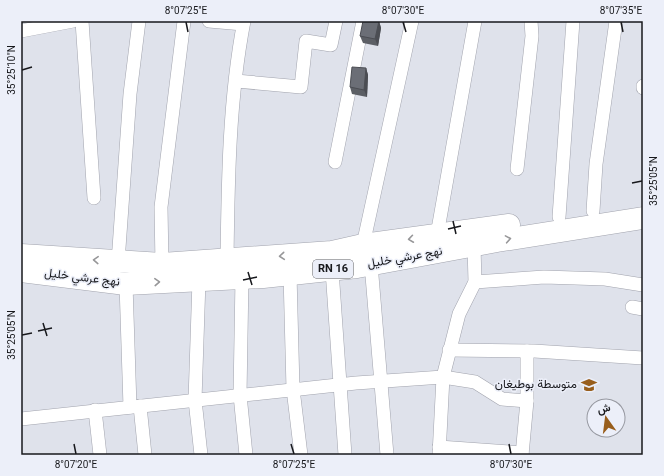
<svg xmlns="http://www.w3.org/2000/svg" width="664" height="476" font-family="Georgia,Vazirmatn,serif">
<style>
.lines{fill:none;stroke-linecap:round;stroke-linejoin:round}
.street-casing{stroke:#a1a3ad;stroke-width:14}
.highway-casing{stroke:#a1a3ad;stroke-width:23}
.street{stroke:#fff;stroke-width:13}
.highway{stroke:#fff;stroke-width:22}
.wall{fill:#5c5f65}
.shaded-wall{fill:#4b4d53}
.building{fill:#6b6e76;stroke:#4b4d53}
.oneway{stroke:#979799}
.ticks{fill:none;stroke:#17181c;stroke-width:1.5}
.labels{text-anchor:middle;dominant-baseline:central;stroke-width:3;stroke-linejoin:round;paint-order:stroke}
.shield{fill:#eceff9;stroke:#57585e;stroke-width:1}
.shield-label{font-size:11px;font-weight:bold;fill:#17181c}
.street-label{font-size:12px;fill:#17181c;stroke:#eceff9}
.poi-label{font-size:12px;fill:#17181c;stroke:#eceff9;text-anchor:end}
.neatline{fill:none;stroke:#17181c;stroke-width:1.5}
.ticks-label{font-size:10px;text-anchor:middle;fill:#17181c}
</style>
<rect width="100%" height="100%" fill="#dfe2eb"/>
<g class="lines">
<defs>
<g id="street">
<polyline points="82,21 94,198"/>
<polyline points="209,21 243,24"/>
<polyline points="21,31 73,21"/>
<polyline points="236,81 301,87 306,41 331,45 336,21"/>
<polyline points="643,88 643,86"/>
<polyline points="335,162 363,21"/>
<polyline points="517,169 532,36 531,21"/>
<polyline points="593,211 596,164 616,21"/>
<polyline points="559,217 573,21"/>
<polyline points="437,235 475,21"/>
<polyline points="363,245 412,21"/>
<path d="M227,260c1,-79 2,-161 17,-239"/>
<polyline points="118,262 130,94 139,21"/>
<polyline points="162,264 161,207 184,21"/>
<polyline points="371,264 387,455"/>
<polyline points="332,270 345,455"/>
<polyline points="290,274 293,389 301,455"/>
<polyline points="242,278 240,395 246,455"/>
<polyline points="199,280 195,400 201,455"/>
<polyline points="475,282 544,277 605,279 643,285"/>
<polyline points="126,284 130,407"/>
<polyline points="632,307 643,309"/>
<polyline points="449,350 534,351 643,358"/>
<polyline points="140,406 145,455"/>
<polyline points="95,410 100,455"/>
<polyline points="21,419 356,383 443,377 475,382 502,399 527,401"/>
<polyline points="439,447 522,453"/>
<polyline points="439,455 443,377 459,314 475,282 474,246"/>
<polyline points="522,455 527,401 527,351"/>
</g>
<g id="highway">
<polyline points="21,255 162,264 332,252 363,245 509,225"/>
<polyline points="21,271 126,284 263,277 357,267 497,241 643,218"/>
</g>
</defs>
<use href="#street" class="street-casing"/>
<use href="#highway" class="highway-casing"/>
<use href="#street" class="street"/>
<use href="#highway" class="highway"/>
</g>
<g class="wall">
<polygon points="379,21 381,28 378,46 363,43 360,36"/>
<polygon points="366,68 368,75 367,97 352,94 350,87"/>
</g>
<g class="shaded-wall">
<polygon points="379,21 381,28 378,46 375,39"/>
<polygon points="366,68 368,75 367,97 364,90"/>
</g>
<g class="building">
<polygon points="363,21 379,21 375,39 360,36"/>
<polygon points="352,67 366,68 364,90 350,87"/>
</g>
<defs><path id="oneway-chevron" d="M-2-3.5L2.5 0L-2 3.5" fill="none" stroke-width="1.6" stroke-linecap="round" stroke-linejoin="round"/></defs>
<g class="oneway">
<use href="#oneway-chevron" transform="translate(411 239) rotate(172)"/>
<use href="#oneway-chevron" transform="translate(508 239) rotate(-10)"/>
<use href="#oneway-chevron" transform="translate(282 256) rotate(175)"/>
<use href="#oneway-chevron" transform="translate(96 260) rotate(-177)"/>
<use href="#oneway-chevron" transform="translate(157 282) rotate(-3)"/>
</g>
<path class="ticks" d="M186,22l2,10M403,22l3,10M621,22l2,10M22,70l10,-3M632,183l10,-2M453,221l3,13M448,229l13,-3M248,272l4,13M243,280l14,-3M43,323l4,13M38,331l14,-3M22,335l10,-2M74,444l2,10M291,444l3,10M509,444l2,10"/>
<defs>
<symbol id="school-bare" viewBox="-9 -9 18 18"><path d="M0-5L7-2L0 1L-7-2ZM-4 1L0 2.5L4 1V4Q0 6-4 4Z" fill="#985e1c" stroke="#eceff9" stroke-width="2.5" paint-order="stroke"/></symbol>
</defs>
<g fill-rule="evenodd">
<use href="#school-bare" x="578" y="374" width="22" height="22"/>
</g>
<g class="labels">
<rect class="shield" x="313" y="260" width="40" height="18" rx="3"/>
<g class="shield-label">
<text x="333" y="269">RN 16</text>
</g>
<g class="street-label">
<text transform="translate(405 258) rotate(-10)">نهج عرشي خليل</text>
<text transform="translate(82 278) rotate(7)">نهج عرشي خليل</text>
</g>
<g class="poi-label">
<text x="577" y="385">متوسطة بوطيغان</text>
</g>
</g>
<rect width="664" height="476" fill="none" stroke="#eceff9" stroke-width="44"/>
<g transform="translate(606 418) rotate(346)"><circle r="19" fill="#eceff9" stroke="#9799a1"/>
<path d="M0-3L7 15L0 10L-7 15Z" fill="#985e1c"/>
<text y="-6" font-size="11" font-weight="bold" text-anchor="middle" fill="#17181c">ش</text>
</g>
<rect x="22" y="22" width="620" height="432" class="neatline"/>
<g class="ticks-label">
<text x="186" y="14">8°07'25"E</text>
<text x="403" y="14">8°07'30"E</text>
<text x="621" y="14">8°07'35"E</text>
<text transform="translate(11 70) rotate(-90)" y="4">35°25'10"N</text>
<text transform="translate(653 181) rotate(-90)" y="4">35°25'05"N</text>
<text transform="translate(11 335) rotate(-90)" y="4">35°25'05"N</text>
<text x="76" y="468">8°07'20"E</text>
<text x="294" y="468">8°07'25"E</text>
<text x="511" y="468">8°07'30"E</text>
</g>
</svg>
